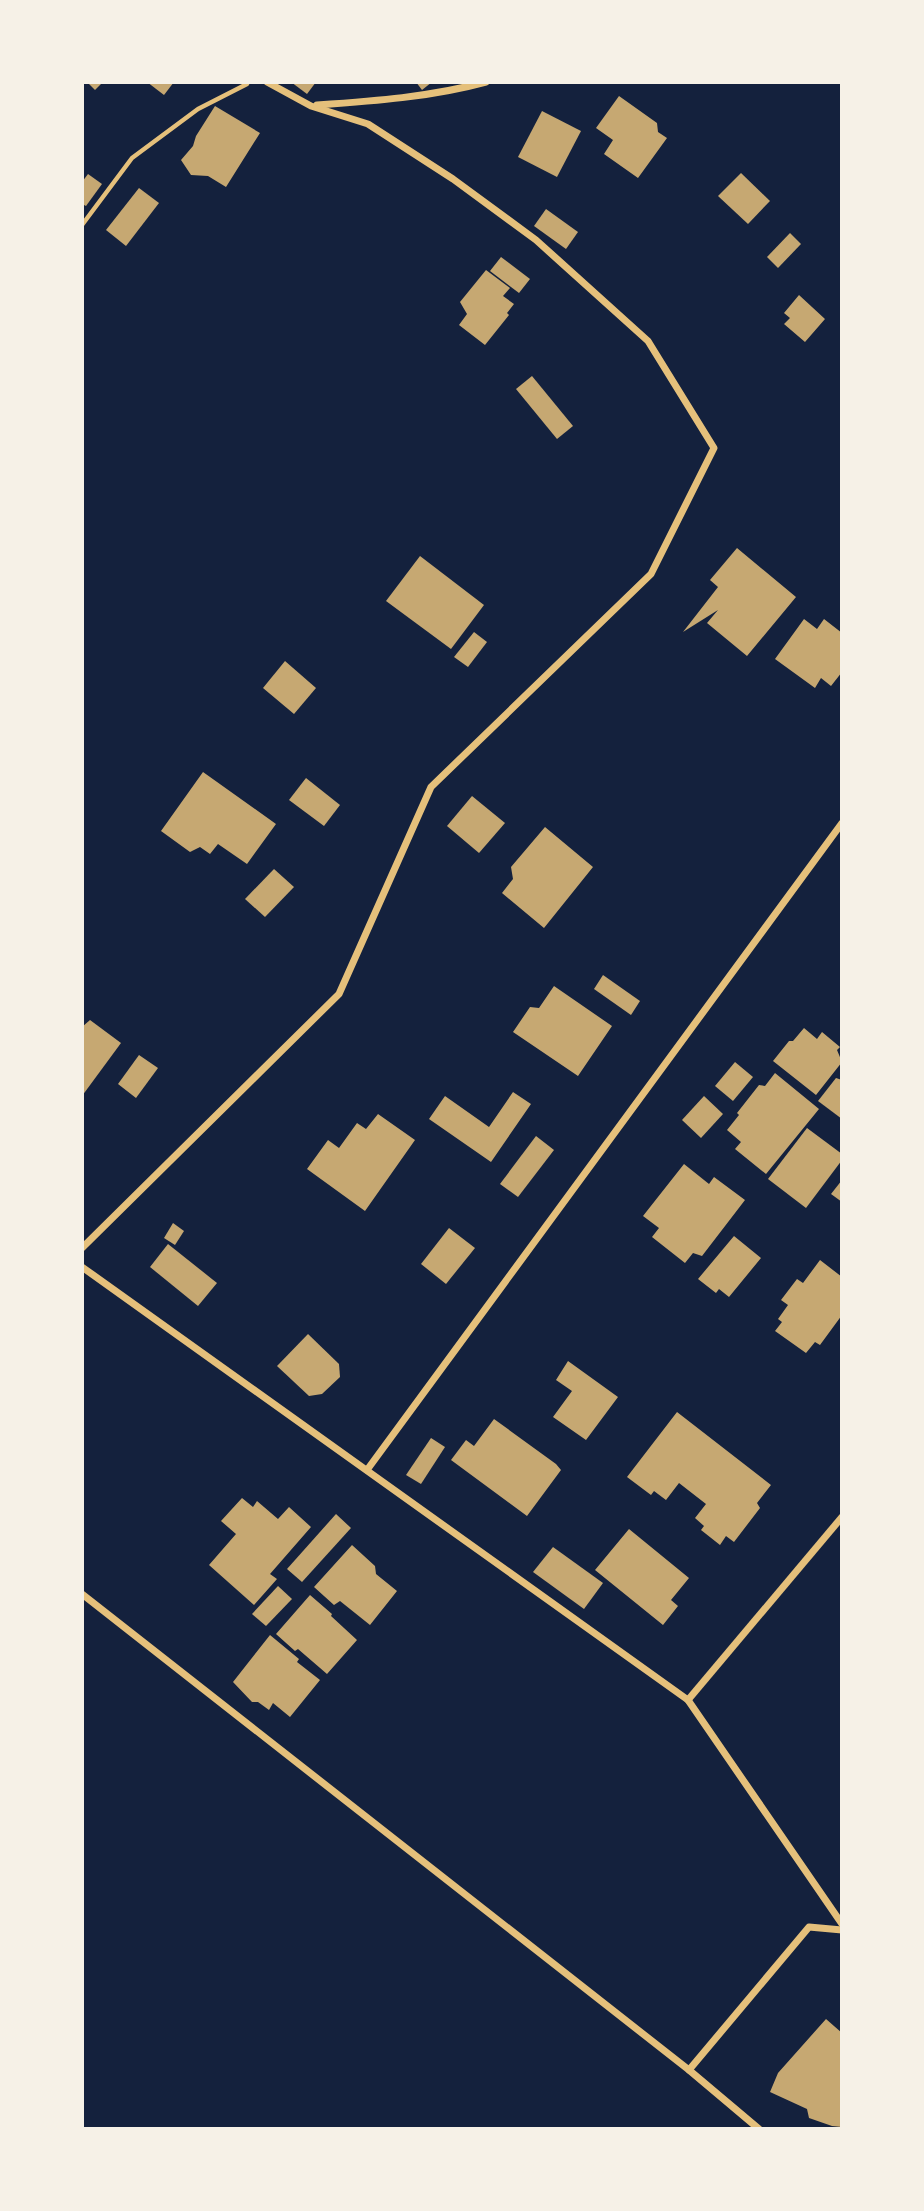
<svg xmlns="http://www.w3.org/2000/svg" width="924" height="2211" font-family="'Nunito Sans',sans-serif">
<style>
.building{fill:#c6a872}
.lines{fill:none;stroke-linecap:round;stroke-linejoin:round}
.path{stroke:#e5c07b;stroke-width:4.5}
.minor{stroke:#e5c07b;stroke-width:7}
</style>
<rect width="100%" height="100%" fill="#14213d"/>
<g class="building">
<polygon points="87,82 103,82 95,90"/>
<polygon points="147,82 174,82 164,95"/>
<polygon points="291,82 316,82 307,94"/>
<polygon points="416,82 432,82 422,90"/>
<polygon points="619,96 657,123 658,132 667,138 638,178 604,154 613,140 596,128"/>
<polygon points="215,106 260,133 226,187 208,176 191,175 181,160 193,146 196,136"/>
<polygon points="542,111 581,131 557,177 518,157"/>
<polygon points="741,173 770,201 748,224 718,196"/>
<polygon points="88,174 102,184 86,206 82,204 82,182"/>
<polygon points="139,188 159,203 126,246 106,230"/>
<polygon points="546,209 578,232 566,249 534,226"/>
<polygon points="790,233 801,244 778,268 767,257"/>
<polygon points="501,257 530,279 519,293 490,271"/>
<polygon points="486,270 510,288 503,296 514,304 507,313 509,315 485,345 459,325 467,314 460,302"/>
<polygon points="799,295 825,319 805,342 784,324 790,318 784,313"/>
<polygon points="532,376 573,426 557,439 516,389"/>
<polygon points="737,548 796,597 747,656 707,623 718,610 683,632 718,587 710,580"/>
<polygon points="420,556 484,605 451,649 386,601"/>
<polygon points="804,619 817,629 824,619 842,633 840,651 842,653 842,672 831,686 821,678 815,688 775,659"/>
<polygon points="474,632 487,642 468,667 454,657"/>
<polygon points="285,661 316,688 294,714 263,688"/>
<polygon points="203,772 276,824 247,864 218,844 210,854 200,847 190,852 161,831"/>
<polygon points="306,778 340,805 324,826 289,800"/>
<polygon points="472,796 505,823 479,853 447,826"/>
<polygon points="545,827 593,867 544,928 502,893 513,879 511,867"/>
<polygon points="274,869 294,887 265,917 245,899"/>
<polygon points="603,975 640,1001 631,1015 594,989"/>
<polygon points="554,986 612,1026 578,1076 513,1032 530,1007 539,1008"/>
<polygon points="90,1020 121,1043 82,1096 82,1027"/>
<polygon points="804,1028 817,1039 822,1032 840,1047 837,1050 842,1062 816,1095 773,1061 789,1041 793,1041"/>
<polygon points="139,1055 158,1068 136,1098 118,1084"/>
<polygon points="735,1062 753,1077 733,1101 715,1086"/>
<polygon points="775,1073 819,1109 766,1174 735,1149 741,1142 727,1130 739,1115 737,1113 759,1085 765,1086"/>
<polygon points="836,1078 842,1080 842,1119 818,1101"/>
<polygon points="513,1092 531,1104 491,1162 429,1119 445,1096 489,1127"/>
<polygon points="704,1096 723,1114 701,1138 682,1120"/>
<polygon points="378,1114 415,1140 365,1211 307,1169 328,1140 339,1148 357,1123 366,1129"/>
<polygon points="807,1128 842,1154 842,1160 806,1208 768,1179"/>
<polygon points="536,1136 554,1150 518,1197 500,1184"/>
<polygon points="684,1164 709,1184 714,1177 745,1200 702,1256 693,1253 685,1263 652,1237 659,1228 643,1216"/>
<polygon points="842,1180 842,1202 831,1194"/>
<polygon points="173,1223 184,1231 175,1245 164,1238"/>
<polygon points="449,1228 475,1248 446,1284 421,1264"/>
<polygon points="734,1236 761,1258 729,1297 719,1289 716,1293 698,1279"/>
<polygon points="168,1244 217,1283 198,1306 150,1267"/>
<polygon points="820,1260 842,1277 842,1315 820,1345 815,1342 806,1353 775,1331 782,1322 778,1319 788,1305 781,1300 797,1279 803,1283"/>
<polygon points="308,1334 339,1364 340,1377 322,1394 309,1396 277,1366"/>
<polygon points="568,1361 618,1397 586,1440 553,1417 572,1391 556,1380"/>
<polygon points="677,1412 771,1485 757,1503 760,1508 734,1542 726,1536 720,1545 701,1530 704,1526 695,1518 706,1504 679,1483 666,1500 654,1491 651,1495 627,1477"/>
<polygon points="494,1419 556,1464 561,1470 527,1516 451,1460 466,1440 474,1446"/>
<polygon points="431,1438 445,1447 421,1484 406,1475"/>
<polygon points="242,1498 253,1507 257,1501 278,1519 289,1507 311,1527 270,1574 277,1579 254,1605 209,1565 236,1534 221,1521"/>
<polygon points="336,1514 351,1528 302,1582 287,1569"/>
<polygon points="629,1529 689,1578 671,1600 678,1606 663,1625 595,1570"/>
<polygon points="352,1545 375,1566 376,1574 397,1591 370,1625 340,1601 334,1605 314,1587"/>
<polygon points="553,1547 603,1583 584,1609 533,1572"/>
<polygon points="278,1586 292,1599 266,1626 252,1614"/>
<polygon points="310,1595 332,1614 331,1616 357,1640 327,1674 298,1649 295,1651 276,1634"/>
<polygon points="270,1635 299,1659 297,1662 320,1680 290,1717 273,1703 269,1710 258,1702 252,1702 233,1682"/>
<polygon points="826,2019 842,2033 842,2127 832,2126 809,2118 807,2109 770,2092 778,2073"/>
</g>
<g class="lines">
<polyline class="path" points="82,225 132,158 198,109 247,84"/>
<g class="minor">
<path d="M317,105c57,-4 114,-8 169,-23"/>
<polyline points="82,1248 339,994 431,787 651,574 714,448 648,341 536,240 453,179 368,124 311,106 267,82"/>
<polyline points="82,1267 688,1700 842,1924"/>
<polyline points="367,1470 842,823"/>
<polyline points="82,1594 689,2070 759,2129"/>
<polyline points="688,1700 842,1517"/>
<polyline points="689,2070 809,1927 842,1930"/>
</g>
</g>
<rect width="924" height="2211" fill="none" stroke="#f6f1e7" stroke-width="168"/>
</svg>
